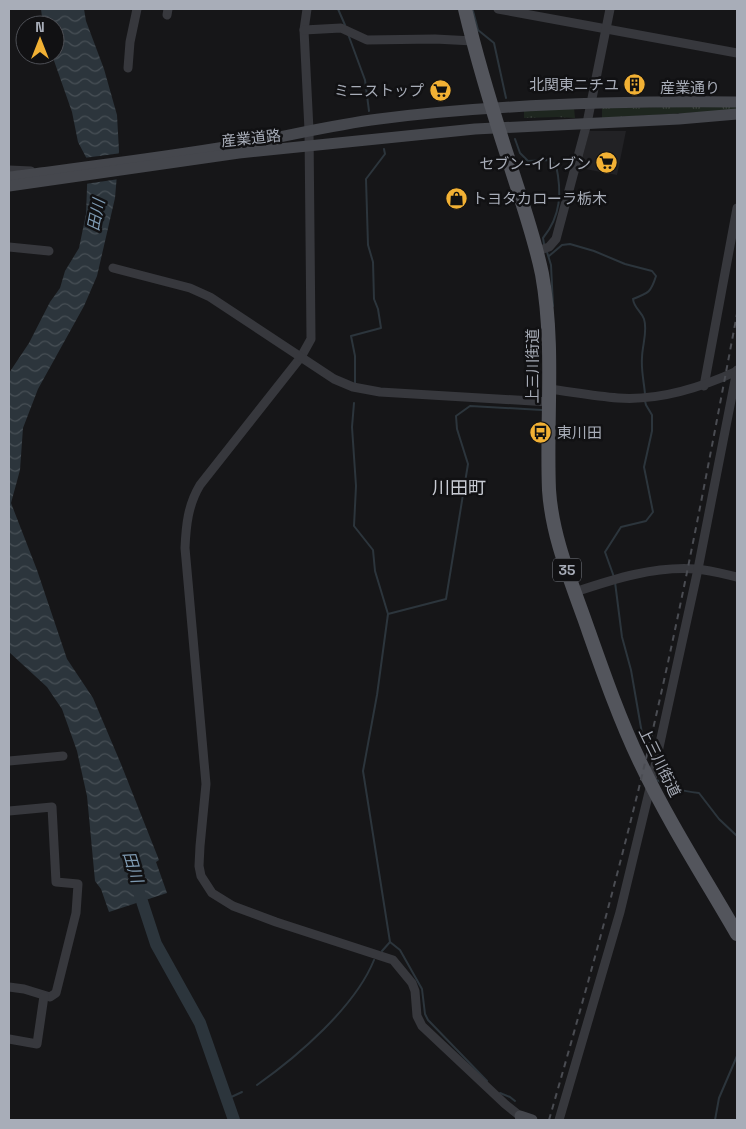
<svg xmlns="http://www.w3.org/2000/svg" width="746" height="1129" font-family="'Space Grotesk','Noto Sans JP',sans-serif">
<style>
.built{fill:#222225}
.grass{fill:url(#grass-tufts)}
.water{fill:url(#water-waves)}
.pier{fill:#161618}
.lines{fill:none;stroke-linecap:round;stroke-linejoin:round}
.stream{stroke:#2c353c;stroke-width:2}
.river{stroke:#2c353c;stroke-width:12}
.street{stroke:#37383d;stroke-width:9}
.secondary{stroke:#45474d;stroke-width:11}
.primary{stroke:#53555c;stroke-width:14}
.rail{stroke:#4a4c52;stroke-width:2;stroke-dasharray:6 5;stroke-linecap:butt}
.labels{text-anchor:middle;dominant-baseline:central;stroke-width:5;stroke-linejoin:round;paint-order:stroke}
.shield{fill:#111113;stroke:#7b7e86;stroke-width:1}
.shield-label{font-size:14px;font-weight:bold;fill:#a8adb8}
.poi-label{font-size:15px;fill:#a8adb8;stroke:#111113;text-anchor:end}
.street-label{font-size:15px;fill:#a8adb8;stroke:#111113}
.water-label{font-size:16px;font-style:italic;fill:#7f9bb3;stroke:#111113}
.quarter-label{font-size:18px;fill:#c9ccd4;stroke:#111113}
</style>
<defs>
<pattern id="grass-tufts" width="24" height="20" patternUnits="userSpaceOnUse" patternTransform="scale(1.25)"><rect width="24" height="20" fill="#1e261f"/><path d="M3 7l-1-3M5 7V3M7 7l1-3M15 17l-1-3M17 17v-4M19 17l1-3" fill="none" stroke="#3c433d"/></pattern>
<pattern id="water-waves" width="16" height="10" patternUnits="userSpaceOnUse" patternTransform="scale(1.25)"><rect width="16" height="10" fill="#2c353c"/><path d="M0 5q4-4 8 0t8 0" fill="none" stroke="#485056"/></pattern>
</defs>
<rect width="100%" height="100%" fill="#161618"/>
<polygon class="built" points="589,131 626,131 617,175 580,168"/>
<g class="grass">
<polygon points="737,106 737,110 602,118 602,108"/>
<polygon points="574,108 575,118 557,117 524,118 524,111"/>
</g>
<polygon class="water" points="41,9 84,9 86,21 104,69 117,115 119,151 115,198 97,276 84,306 38,389 23,428 20,470 11,503 37,570 67,659 93,698 121,764 159,860 156,862 167,893 109,912 101,889 95,881 87,796 77,751 62,709 47,687 9,652 9,373 29,343 50,302 60,288 65,271 79,248 86,214 88,161 78,142 72,112 52,55 55,55 55,25 43,25"/>
<polygon class="pier" points="122,153 119,179 85,184 85,161 84,158"/>
<g class="lines">
<g class="stream">
<polyline points="338,9 345,25"/>
<polyline points="473,11 478,30 494,43 506,98"/>
<polyline points="348,34 365,80 369,111"/>
<path d="M515,139l5,14 8,8 21,-1 7,5c6,27 5,51 -13,73l1,6"/>
<polyline points="547,252 551,265 553,306"/>
<path d="M549,256l13,-11 8,-1 24,7 31,13 27,7 4,5c-5,16 -7,17 -23,23 1,9 8,12 11,20 4,12 -2,27 -2,39 -1,12 2,24 3,36"/>
<polyline points="355,383 355,356 351,336 381,328 378,309 374,299 373,262 368,245 366,179 385,154 384,149"/>
<polyline points="354,403 352,427 356,486 354,526 373,550 375,571 388,614"/>
<polyline points="614,577 605,552 621,527 646,521 653,512 644,467 652,431 652,415 646,405 645,401"/>
<polyline points="615,582 622,637 631,670 644,745"/>
<path d="M657,780c13,9 27,11 42,13l20,26 18,17"/>
<polyline points="390,942 400,950 422,989 425,1014 428,1020 487,1081"/>
<polyline points="382,951 390,942 363,771 377,695 388,614 446,599 468,464 457,429 456,416 470,406 542,410"/>
<path d="M257,1085c41,-29 98,-78 117,-125"/>
<polyline points="500,1093 510,1097 515,1101"/>
<polyline points="227,1099 242,1092"/>
<polyline points="715,1120 719,1098 737,1056"/>
</g>
<polyline class="river" points="137,886 156,944 200,1023 234,1120"/>
<g class="street">
<path d="M307,9l-3,21 5,100 2,209 -10,18 -101,128c-12,20 -14,40 -15,63l21,236 -6,62 -1,20 2,10 11,17 21,13 43,16 117,38 19,23 3,8 2,25 5,10 83,78 15,12 2,4"/>
<polyline points="498,9 737,53"/>
<polyline points="167,15 168,9"/>
<polyline points="304,30 341,28 367,40 435,39 473,41"/>
<polyline points="128,68 130,42 137,9"/>
<polyline points="9,170 31,171"/>
<polyline points="9,247 49,251"/>
<polyline points="537,251 549,247 556,239 587,123 610,9"/>
<polyline points="113,268 190,288 210,297 334,379 353,387 380,392 549,402"/>
<polyline points="704,386 737,208"/>
<path d="M549,389c23,3 46,7 69,9 42,3 82,-10 119,-27"/>
<path d="M575,592c39,-13 79,-26 121,-23 13,1 28,5 41,8"/>
<polyline points="9,761 63,756"/>
<polyline points="9,811 52,807 56,882 78,884 76,913 56,993 50,997 24,989 9,987"/>
<polyline points="9,1039 37,1044 44,996"/>
<polyline points="559,1120 620,912 651,784 698,569 737,370"/>
</g>
<g class="secondary">
<path d="M9,177c76,-10 152,-19 228,-32 47,-8 94,-20 142,-26 118,-15 239,-18 358,-17"/>
<polyline points="9,186 239,153 475,129 679,119 737,114"/>
<polyline points="520,1116 532,1120"/>
</g>
<path class="primary" d="M465,9c12,50 27,100 43,149 12,39 26,77 34,116 13,72 4,144 7,216 3,45 20,86 35,128 17,48 34,98 56,144 28,59 64,115 97,172"/>
<path class="rail" d="M549,1120c36,-125 71,-251 101,-378 33,-141 60,-285 87,-428"/>
</g>
<defs>
<symbol id="building-disc" viewBox="-11 -11 22 22"><circle r="9.5" fill="#f2b134" stroke="#111113"/><path d="M-4-6H4V6H1V3H-1V6H-4ZM-2.5-4.3h1.7v1.8h-1.7ZM.8-4.3h1.7v1.8H.8ZM-2.5-1h1.7V.8h-1.7ZM.8-1h1.7V.8H.8Z" fill="#111"/></symbol>
<symbol id="supermarket-disc" viewBox="-11 -11 22 22"><circle r="9.5" fill="#f2b134" stroke="#111113"/><path d="M-6-5.5h2.5l.6 2H6L4.5 2H-2.5L-4.4-4H-6ZM-1.5 3.2a1.3 1.3 0 1 0 .1 0ZM3 3.2a1.3 1.3 0 1 0 .1 0Z" fill="#111"/></symbol>
<symbol id="shop-disc" viewBox="-11 -11 22 22"><circle r="9.5" fill="#f2b134" stroke="#111113"/><path d="M-5-2.5h2.3a2.7 3.5 0 0 1 5.4 0H5L5.5 6h-11ZM-1.5-2.5h3a1.5 2.3 0 0 0-3 0Z" fill="#111"/></symbol>
<symbol id="bus-disc" viewBox="-11 -11 22 22"><circle r="9.5" fill="#f2b134" stroke="#111113"/><path d="M-5-6H5V4H4V6H2V4H-2V6H-4V4H-5ZM-3.5-4V0h7V-4ZM-3.5 1.2v1.5H-2V1.2ZM2 1.2v1.5H3.5V1.2Z" fill="#111"/></symbol>
</defs>
<g fill-rule="evenodd">
<use href="#building-disc" x="622" y="72" width="25" height="25"/>
<use href="#supermarket-disc" x="428" y="78" width="25" height="25"/>
<use href="#supermarket-disc" x="594" y="150" width="25" height="25"/>
<use href="#shop-disc" x="444" y="186" width="25" height="25"/>
<use href="#bus-disc" x="528" y="420" width="25" height="25"/>
</g>
<g class="labels">
<rect class="shield" x="553" y="558.5" width="28" height="23" rx="4"/>
<g class="shield-label">
<text x="567" y="570">35</text>
</g>
<g class="poi-label">
<text x="619" y="84">北関東ニチユ</text>
<text x="424" y="90">ミニストップ</text>
<text x="591" y="163">セブン-イレブン</text>
<text x="472" y="198" text-anchor="start">トヨタカローラ栃木</text>
<text x="557" y="432" text-anchor="start">東川田</text>
</g>
<g class="street-label">
<text x="690" y="87">産業通り</text>
<text transform="translate(251 138) rotate(-6)">産業道路</text>
<text transform="translate(532 366) rotate(-90)">上三川街道</text>
<text transform="translate(660 762) rotate(64)">上三川街道</text>
</g>
<g class="water-label">
<text transform="translate(96 215) rotate(-79)">田川</text>
<text transform="translate(133 867) rotate(73)">田川</text>
</g>
<g class="quarter-label">
<text x="459" y="487">川田町</text>
</g>
</g>
<rect width="746" height="1129" fill="none" stroke="#a8adb8" stroke-width="20"/>
<g transform="translate(40 40)"><circle r="24" fill="#111113" stroke="#4d4f55"/>
<path d="M0-4L9 19L0 12L-9 19Z" fill="#f2b134"/>
<text y="-8" font-size="14" font-weight="bold" text-anchor="middle" fill="#a8adb8">N</text>
</g>
</svg>
